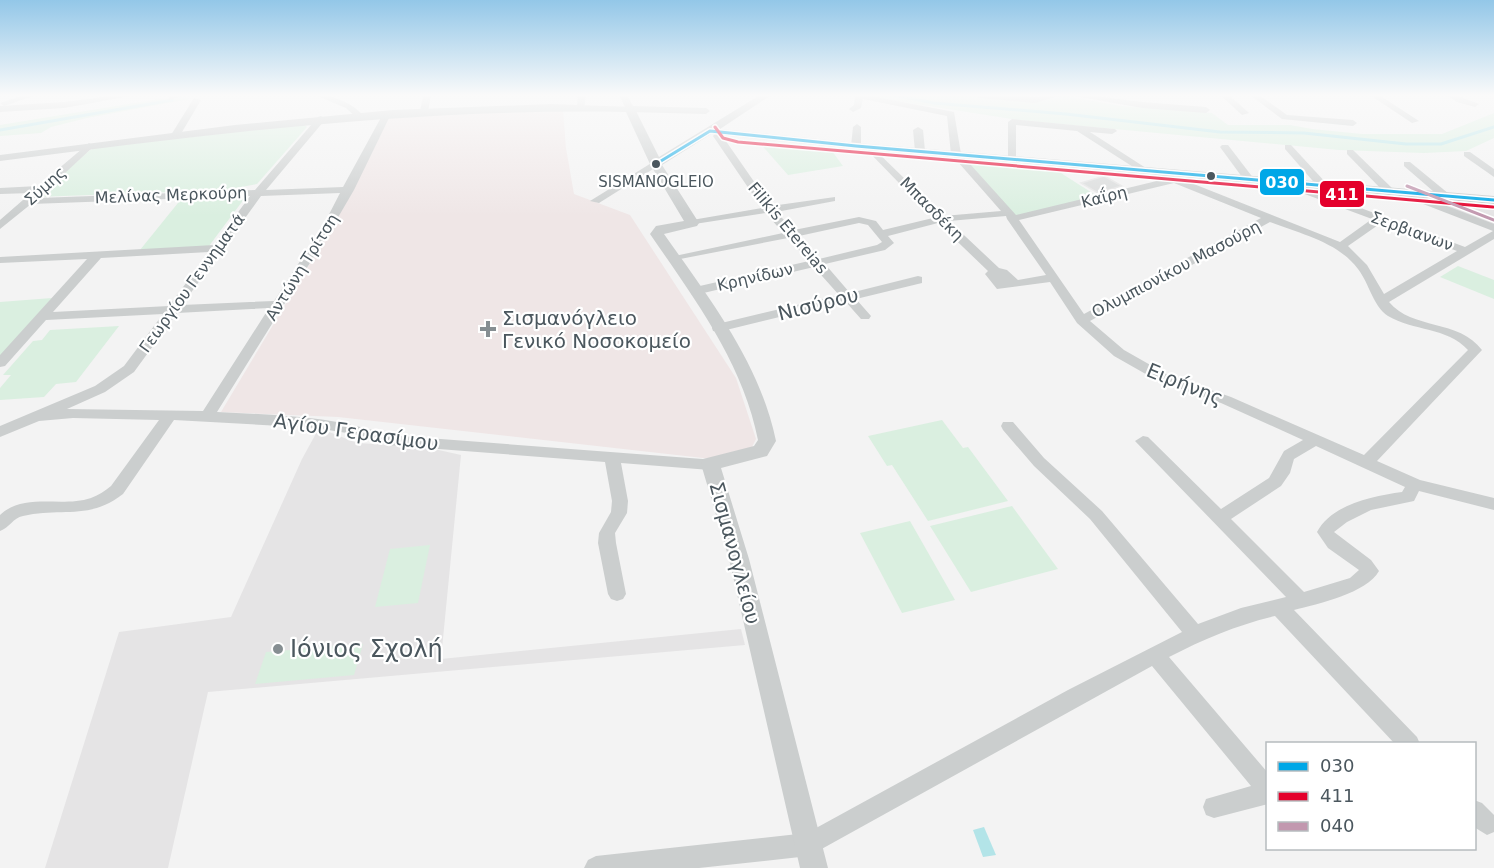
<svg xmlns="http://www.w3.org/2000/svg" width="1494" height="868" font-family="'DejaVu Sans',sans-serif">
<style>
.education{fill:#e5e4e5}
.medical{fill:#efe6e6}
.green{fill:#daefe0}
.water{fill:#b3e4e8}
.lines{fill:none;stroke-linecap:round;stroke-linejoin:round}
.stream{stroke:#b3e4e8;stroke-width:3}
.building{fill:#d9dbdb;stroke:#e5e5e5;stroke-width:1.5}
.minor{fill:#cbcece;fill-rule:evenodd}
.tertiary{fill:#cbcece;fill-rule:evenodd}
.bus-1-casing{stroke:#fff;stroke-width:6}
.bus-2-casing{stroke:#fff;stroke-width:6}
.bus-3-casing{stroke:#fff;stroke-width:6}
.bus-1{stroke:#00a7e7;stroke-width:3}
.bus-2{stroke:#e4002b;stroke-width:3}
.bus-3{stroke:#c298af;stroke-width:3}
.bus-dot{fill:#4b575e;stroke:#fff;stroke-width:2}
.poi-dot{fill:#868e92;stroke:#fff;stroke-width:2}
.labels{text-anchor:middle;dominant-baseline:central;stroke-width:4.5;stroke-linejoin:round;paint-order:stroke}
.far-bus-label{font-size:15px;fill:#4b575e;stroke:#fff}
.far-street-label{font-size:16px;fill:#4b575e;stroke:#fff}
.street-label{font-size:20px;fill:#4b575e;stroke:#fff}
.poi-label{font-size:20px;fill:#4b575e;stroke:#fff;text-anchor:start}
.near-poi-label{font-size:24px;fill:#4b575e;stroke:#fff;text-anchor:start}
.line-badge{stroke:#fff;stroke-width:2}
.badge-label{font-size:16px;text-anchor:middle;font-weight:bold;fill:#fff}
</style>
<rect width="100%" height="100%" fill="#f3f3f3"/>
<g class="education">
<polygon points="1444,205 1494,209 1494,225"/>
<polygon points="319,428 357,443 425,447 461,455 441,659 741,629 745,645 208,692 168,868 45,868 119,632 231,617 302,459"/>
</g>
<polygon class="medical" points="563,110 566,148 574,194 630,215 736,378 756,439 752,447 712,459 338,417 221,412 352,193 389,118 475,111"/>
<g class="green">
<polygon points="859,95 956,95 1037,101 1065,96 1121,106 1212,113 1228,125 1290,125 1312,129 1362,134 1442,134 1494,113 1494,138 1466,151 1424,153 1339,150 1018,120"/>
<polygon points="180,97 195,98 87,118 51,127 41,133 0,136 0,125 165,98 164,100"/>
<polygon points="303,124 307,127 257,184 225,190 37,197 90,150 96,148"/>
<polygon points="759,142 829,147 843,166 788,175"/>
<polygon points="962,159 1053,168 1097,196 1016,218"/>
<polygon points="247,195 209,246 140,250 182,198"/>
<polygon points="1458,266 1494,280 1494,299 1440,277"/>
<polygon points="52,298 0,357 0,302"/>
<polygon points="119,326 76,382 56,384 44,397 0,400 0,388 11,375 3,375 33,341 42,340 50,330"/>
<polygon points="942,420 963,448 968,447 1008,501 928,521 892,465 887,466 868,436"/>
<polygon points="1012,506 1058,569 971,592 930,526"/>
<polygon points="910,521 955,600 902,613 860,533"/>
<polygon points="430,545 418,603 375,607 390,549"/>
<polygon points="363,644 354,675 255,684 266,652"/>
</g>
<polygon class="water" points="984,827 996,855 983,857 973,830"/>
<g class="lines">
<g class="stream">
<polyline points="893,95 934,103 1066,114 1220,132 1304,133 1406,144 1441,144 1494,127"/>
<polyline points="0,130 172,100"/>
</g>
</g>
<polygon class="building" points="1104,176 1122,186 1098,193 1081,183"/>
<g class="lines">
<g class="minor">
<polygon points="24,95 36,95 4,106 0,103"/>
<polygon points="118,95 136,95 64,108 0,112 0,106 64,102"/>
<polygon points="174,95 186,95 169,100 169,96"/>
<path d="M315,95c18,-1 37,8 49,21l-7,2 -11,-10z"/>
<polygon points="423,95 431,95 428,112 424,115 420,112"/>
<polygon points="578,95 586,95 584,109 577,107"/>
<polygon points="619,95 627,95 633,106 706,108 710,111 706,114 630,112 626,109"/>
<path d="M851,95h15l88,17 7,42 55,61 149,-36 -17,-8 -7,1 -64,-41 -61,-6v34l-8,2v-39l4,-3 103,10 2,2 -5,3 -22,-2 59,38 7,-1 184,73 32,-23 -70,-26 -15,-8v-4h8l15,8 155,58 28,-16 -93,-36v-4h8l86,33v15l-105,63c23,28 70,17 93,48l-105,111 43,19 74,18v12l-75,-19 -5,10 -43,9 -24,12 -13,10 37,28 8,11c-12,22 -61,33 -85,39l123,127 3,7h-25l-120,-128c-38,9 -71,23 -106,41l99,116v31l-54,14 -8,-3 -3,-8 3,-8 45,-13 -99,-120 -343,190 -110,12h-115l4,-8 8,-4 211,-23 261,-143 114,-58 -92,-113 -56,-53 -31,-36 -2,-4 2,-4h10l31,36 58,53 96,113 43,-16 45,-11 -151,-156 8,-5 5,1 73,72 48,-31 15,-27 19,-11 -82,-37 -63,-22 -44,-25 -37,-33 -27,-41 -53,7 -12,-15 3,-3 -50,-48 -50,13 6,7 -9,7 -60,14 25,29 68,-17 4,1v6l-66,16 15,17 -2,3h-8l-16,-18 -127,31 -5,-1 -1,-3 1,-3 126,-30 -25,-28 -119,28 -4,-1v-6l118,-27 -21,-23 -118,23v-4l113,-24 -17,-20 -78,12 -1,-2 5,-3 70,-12 -49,-72 2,-2h6l50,72 64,-9v4l-59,11 18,18 65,-13 17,4 7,9 50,-12 -67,-69v-4l3,-1 74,72 58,-5 -50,-57 -4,-38 -84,-17 -2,9 -8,4 -4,-3 5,-4 1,-8zM1174,183l87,35 -177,96 -65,-94zM1006,216l1,3 39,56 -28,5 -11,-10 -8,-2 -50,-47zM1270,222c31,12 68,20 88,47 11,14 15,37 30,47 25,15 59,11 80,34l-104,105 -133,-58 -63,-22 -44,-25 -34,-29zM859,223l9,2 14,17 -5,3 -58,14 -20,-23zM1381,223l76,28 -73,43 -17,-29 -19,-19zM1316,446l89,41 -3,5c-29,4 -70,12 -85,40l11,16 31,22 -9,8 -46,14 -73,-73 50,-33 9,-13 4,-14z"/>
<polygon points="975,95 1035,97 1063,95 1035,103 979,98"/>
<polygon points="1069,95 1088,95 1142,102 1206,107 1210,110 1206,113 1142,108"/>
<polygon points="1220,95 1229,95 1249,113 1242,115"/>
<polygon points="1250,95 1259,95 1287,115 1353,120 1357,123 1353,126 1282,119"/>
<polygon points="1370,95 1379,95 1419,121 1412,123"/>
<polygon points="1446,95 1456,95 1479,104 1475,107 1457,102"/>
<polygon points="194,98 201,100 179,137 173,137 171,135"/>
<path d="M384,112l7,2 -37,76 -21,36 -116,186c58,3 116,4 171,23l328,25 2,4 -2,4 -6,2 -89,-7 7,38 -1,12 -12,20 1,10 10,51 -3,5 -6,2 -6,-2 -3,-5 -10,-51 1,-10 12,-21 1,-11 -7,-39 -218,-17 -34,-11 -37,-6 -142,-8 -51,74c-35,27 -62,13 -100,22 -10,2 -14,12 -23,15v-16c24,-23 62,-7 91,-17 8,-3 14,-7 20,-12l48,-66 -86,-2 -34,3 -39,16v-11l95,-40 29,-20 39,-52 -117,6 -41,46 -5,1v-12l87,-96 -87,4v-6l214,-12 36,-49 -219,8 -31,25v-9l31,-27 -31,1v-6l38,-2 51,-43 5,3 -2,2 -54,50 217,-8 63,-73 3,-1 4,3 -1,2 -58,69 77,-3zM340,193l-17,33 -49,75 -92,4 79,-109zM209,252l-40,54 -116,6 48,-54zM269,308l-66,103 -136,-2 38,-17 29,-20 43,-59z"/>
<polygon points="857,124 861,127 861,146 856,149 851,146 853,127"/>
<polygon points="918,127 923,130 925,151 920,154 915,151 913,130"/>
<polygon points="1222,145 1228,145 1254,179 1253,181 1245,181 1220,147"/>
<polygon points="1285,145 1291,145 1327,184 1327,188 1319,188 1285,149"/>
<polygon points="1347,150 1353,150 1394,190 1394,194 1386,194 1347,154"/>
<polygon points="1464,152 1470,152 1494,169 1494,177 1464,156"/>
<polygon points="653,162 661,164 599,203 590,201"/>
<polygon points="1404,162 1410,162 1449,194 1449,198 1441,198 1404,166"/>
<polygon points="1474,800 1482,803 1494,815 1494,832 1487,835 1474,827"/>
</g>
<path class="tertiary" d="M760,95h11l-51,34 136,14 638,53v8l-638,-55 -145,-15 -49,31 37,58 -2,3 -33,8c45,64 96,129 112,207l-9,15 -46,12 28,91 79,309h-28l-71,-309 -28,-95 2,-5 51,-13 4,-6c-15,-77 -64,-142 -108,-206l6,-8 28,-5 -34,-57 -24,-52c-212,-4 -416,22 -626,49v-6l235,-30 158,-15 158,-6 83,3 25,50z"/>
<defs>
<polyline id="bus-1" points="656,164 710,131 856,146 1494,200"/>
<polyline id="bus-2" points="715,127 723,138 738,142 1493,207"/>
<polyline id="bus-3" points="1407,186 1494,220"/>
</defs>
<use href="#bus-1" class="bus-1-casing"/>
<use href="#bus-2" class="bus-2-casing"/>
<use href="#bus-3" class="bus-3-casing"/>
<use href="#bus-1" class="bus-1"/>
<use href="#bus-2" class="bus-2"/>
<use href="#bus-3" class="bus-3"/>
</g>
<linearGradient id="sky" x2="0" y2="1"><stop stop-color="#93c7e8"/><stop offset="0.44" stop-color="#fafafa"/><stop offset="1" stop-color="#fafafa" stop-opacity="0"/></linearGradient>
<rect width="1494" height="216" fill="url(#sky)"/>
<g class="bus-dot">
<circle cx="656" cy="164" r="5"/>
<circle cx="1211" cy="176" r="5"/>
</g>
<g class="poi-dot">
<path d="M485 320h6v6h6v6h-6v6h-6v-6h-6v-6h6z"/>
<circle cx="278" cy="649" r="6"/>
</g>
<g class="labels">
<g class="far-bus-label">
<text x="656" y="182">SISMANOGLEIO</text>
</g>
<g class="far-street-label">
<text transform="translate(45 186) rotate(-42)">Σύμης</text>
<text transform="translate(171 195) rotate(-2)">Μελίνας Μερκούρη</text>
<text transform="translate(1104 197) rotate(-14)">Καΐρη</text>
<text transform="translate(932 209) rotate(45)">Μπασδέκη</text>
<text transform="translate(788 228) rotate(50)">Filikis Etereias</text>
<text transform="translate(1412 231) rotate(20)">Σερβιανων</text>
<text transform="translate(302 267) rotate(-58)">Αντώνη Τρίτση</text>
<text transform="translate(1176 269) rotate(-28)">Ολυμπιονίκου Μασούρη</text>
<text transform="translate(755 277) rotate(-13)">Κρηνίδων</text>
<text transform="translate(192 283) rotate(-54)">Γεωργίου Γεννηματά</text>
</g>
<g class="street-label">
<text transform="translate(818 304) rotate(-14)">Νισύρου</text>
<text transform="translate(1185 384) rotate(22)">Ειρήνης</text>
<text transform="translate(356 432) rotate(8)">Αγίου Γερασίμου</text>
<text transform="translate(735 553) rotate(75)">Σισμανογλείου</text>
</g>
<g class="poi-label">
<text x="502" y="318">Σισμανόγλειο<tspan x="502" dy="23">Γενικό Νοσοκομείο</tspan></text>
</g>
<g class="near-poi-label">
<text x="290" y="649">Ιόνιος Σχολή</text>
</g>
</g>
<g class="line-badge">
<rect x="1259" y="168" width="46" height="28" rx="6" fill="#00a7e7"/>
<rect x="1319" y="180" width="46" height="28" rx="6" fill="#e4002b"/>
</g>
<g class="badge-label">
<text x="1282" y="188">030</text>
<text x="1342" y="200">411</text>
</g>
<rect x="1266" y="742" width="210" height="108" fill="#ffffff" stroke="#b7bcbf" stroke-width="1.5"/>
<rect x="1278" y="762" width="30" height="9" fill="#00a7e7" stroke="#b7bcbf" stroke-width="1.5"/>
<text x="1320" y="772" font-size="18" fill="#4b575e">030</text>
<rect x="1278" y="792" width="30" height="9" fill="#e4002b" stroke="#b7bcbf" stroke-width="1.5"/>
<text x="1320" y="802" font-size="18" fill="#4b575e">411</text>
<rect x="1278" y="822" width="30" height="9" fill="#c298af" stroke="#b7bcbf" stroke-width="1.5"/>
<text x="1320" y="832" font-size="18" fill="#4b575e">040</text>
</svg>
